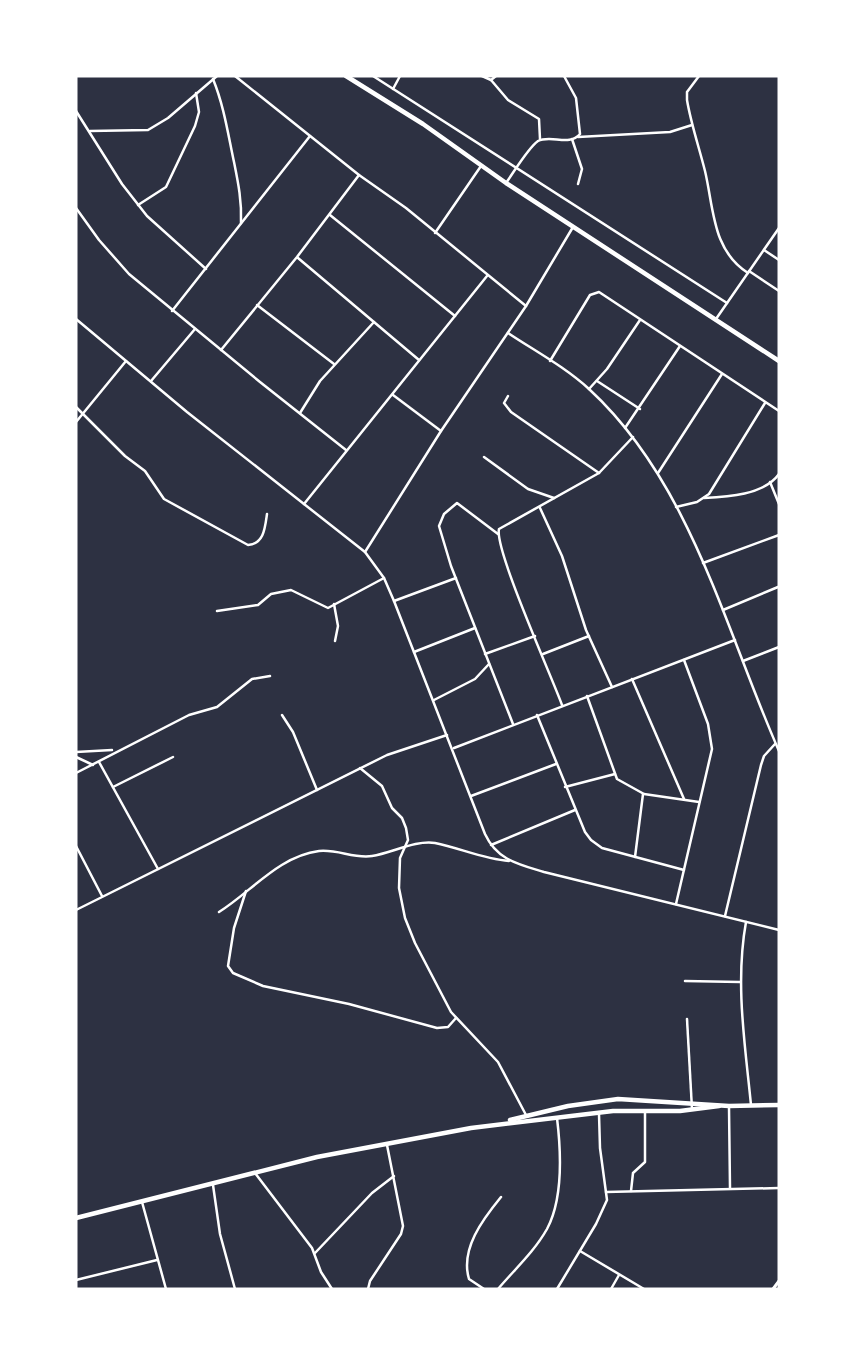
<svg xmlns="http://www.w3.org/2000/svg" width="855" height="1365" font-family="'Source Serif 4',serif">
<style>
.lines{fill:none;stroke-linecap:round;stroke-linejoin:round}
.minor{stroke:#fff;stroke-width:2.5}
.tertiary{stroke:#fff;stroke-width:3}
.trunk{stroke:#fff;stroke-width:4.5}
</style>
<rect width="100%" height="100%" fill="#2d3142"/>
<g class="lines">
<g class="minor">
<polyline points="235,76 359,175 406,208 526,306"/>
<polyline points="373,76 727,303"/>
<polyline points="482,76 491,80 508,100 539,119 540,139"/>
<path d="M699,76l-12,16v8c4,24 12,47 18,71 9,38 7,79 43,102"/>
<path d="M213,79c11,27 15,55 21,83 4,20 8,39 7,61"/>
<polyline points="491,80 496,76"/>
<polyline points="393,89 400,76"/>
<polyline points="76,111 122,184 147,216 206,269"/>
<polyline points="90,131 148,130 168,118 217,76"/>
<polyline points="578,137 670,132 692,125"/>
<polyline points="572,139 582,169 578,184"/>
<path d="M506,183c8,-11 22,-35 32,-42 13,-7 31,6 42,-7l-4,-36 -12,-22"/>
<polyline points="138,205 166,187 195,126 199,112 196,93"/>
<polyline points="76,208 99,240 129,274 260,382 346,450"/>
<polyline points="330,215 455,316"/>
<polyline points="435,233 481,166"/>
<polyline points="764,250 779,260"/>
<polyline points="298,258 419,360"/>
<polyline points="749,271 779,291"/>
<polyline points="257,305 334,364"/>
<polyline points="172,311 310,136"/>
<path d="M76,319l111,93 178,140 19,26 10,23 91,233c12,26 33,30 59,38l235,58"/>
<polyline points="716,319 779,228"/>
<path d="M508,333c27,18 57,34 81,56 102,94 136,240 190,362"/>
<polyline points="221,350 297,257 359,175"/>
<polyline points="550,361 590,295 599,292 779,411"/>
<polyline points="151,381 195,329"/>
<polyline points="597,381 640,409"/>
<polyline points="589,389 607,369 640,320"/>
<polyline points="393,395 441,431"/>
<polyline points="508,396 504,403 511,412 599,473"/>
<path d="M76,407l49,49 20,15 19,28 84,46c16,-1 17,-17 19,-31"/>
<polyline points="300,413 320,381 374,322"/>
<polyline points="76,422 126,361"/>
<polyline points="625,428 680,346"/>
<polyline points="484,457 528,489 554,498"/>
<polyline points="658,473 722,374"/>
<polyline points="770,482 779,504"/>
<path d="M704,498c23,-1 60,-3 75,-24"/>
<polyline points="304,504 487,276"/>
<polyline points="676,507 697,502 709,494 765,403"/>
<polyline points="540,508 562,556 586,630 612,687"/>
<polyline points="498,534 457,503 444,514 439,526 451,566 513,724"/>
<polyline points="365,552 441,431 526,306 573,227"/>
<polyline points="703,563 779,535"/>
<polyline points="394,601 456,578"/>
<polyline points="334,604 338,626 335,641"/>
<polyline points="723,610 778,587"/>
<polyline points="217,611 258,605 271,594 291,590 328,608 384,578"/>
<polyline points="414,652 475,628"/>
<polyline points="485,654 535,636"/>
<polyline points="543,654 589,636"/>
<polyline points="743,661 779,647"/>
<polyline points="632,679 684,799"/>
<polyline points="587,696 617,779 644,794 699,802"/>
<polyline points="434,700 475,679 489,664"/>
<path d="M562,705c-10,-28 -68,-156 -63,-176l100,-56 34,-36"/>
<polyline points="282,715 293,732 317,790"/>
<polyline points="537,715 585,832 591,840 602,848 684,870"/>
<polyline points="454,748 735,640"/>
<polyline points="76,752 112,750"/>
<polyline points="76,757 93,765"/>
<polyline points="99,762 158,869"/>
<polyline points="360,768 382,786 392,808 402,818 406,828 408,840 400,858 399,888 405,918 415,943 451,1012 498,1062 526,1115"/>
<polyline points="76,773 189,715 217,707 252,679 270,676"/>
<polyline points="113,787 173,757"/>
<polyline points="565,787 615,774"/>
<polyline points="471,796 556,764"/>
<polyline points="491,845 575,810"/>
<polyline points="76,846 102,896"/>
<polyline points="635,857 643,794"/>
<polyline points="246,891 234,928 228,966 233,973 263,986 349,1004 437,1028 448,1027 456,1018"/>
<polyline points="676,904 712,749 708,724 684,660"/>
<polyline points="76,910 387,755 447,735"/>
<path d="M219,912c32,-20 60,-56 100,-61 19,-2 35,8 53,5 20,-3 43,-16 63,-13 25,5 48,16 74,18"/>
<polyline points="725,916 761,765 764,756 775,744"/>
<path d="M746,922c-11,61 -1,122 5,183"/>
<polyline points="685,981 740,982"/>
<polyline points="687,1019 692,1109"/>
<polyline points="729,1107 730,1188"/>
<polyline points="255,1173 312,1248 321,1272 332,1289"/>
<polyline points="213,1185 220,1234 235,1289"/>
<polyline points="631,1191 633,1173 645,1162 645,1112"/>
<polyline points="606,1192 779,1188"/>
<polyline points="142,1202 166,1289"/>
<polyline points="580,1251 644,1289"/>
<polyline points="315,1253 372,1193 394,1176"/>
<polyline points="76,1280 157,1260"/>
<polyline points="368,1289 370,1281 401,1234 403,1226 387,1145"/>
<path d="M484,1289l-15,-10c-9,-30 14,-60 32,-82"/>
<path d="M498,1289c17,-20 36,-37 49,-60 16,-30 14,-78 10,-111"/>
<polyline points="557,1289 596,1224 607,1200 600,1148 599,1114"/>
<polyline points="611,1289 619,1275"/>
</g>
<polyline class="tertiary" points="773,1289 779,1281"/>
<g class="trunk">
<polyline points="346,76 423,124 506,183 779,361"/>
<polyline points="510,1120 568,1106 618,1099 729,1106 779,1105"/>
<polyline points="76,1218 317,1157 471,1128 613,1111 680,1111 719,1106"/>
</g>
</g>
<rect width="855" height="1365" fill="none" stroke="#ffffff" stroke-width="155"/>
</svg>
